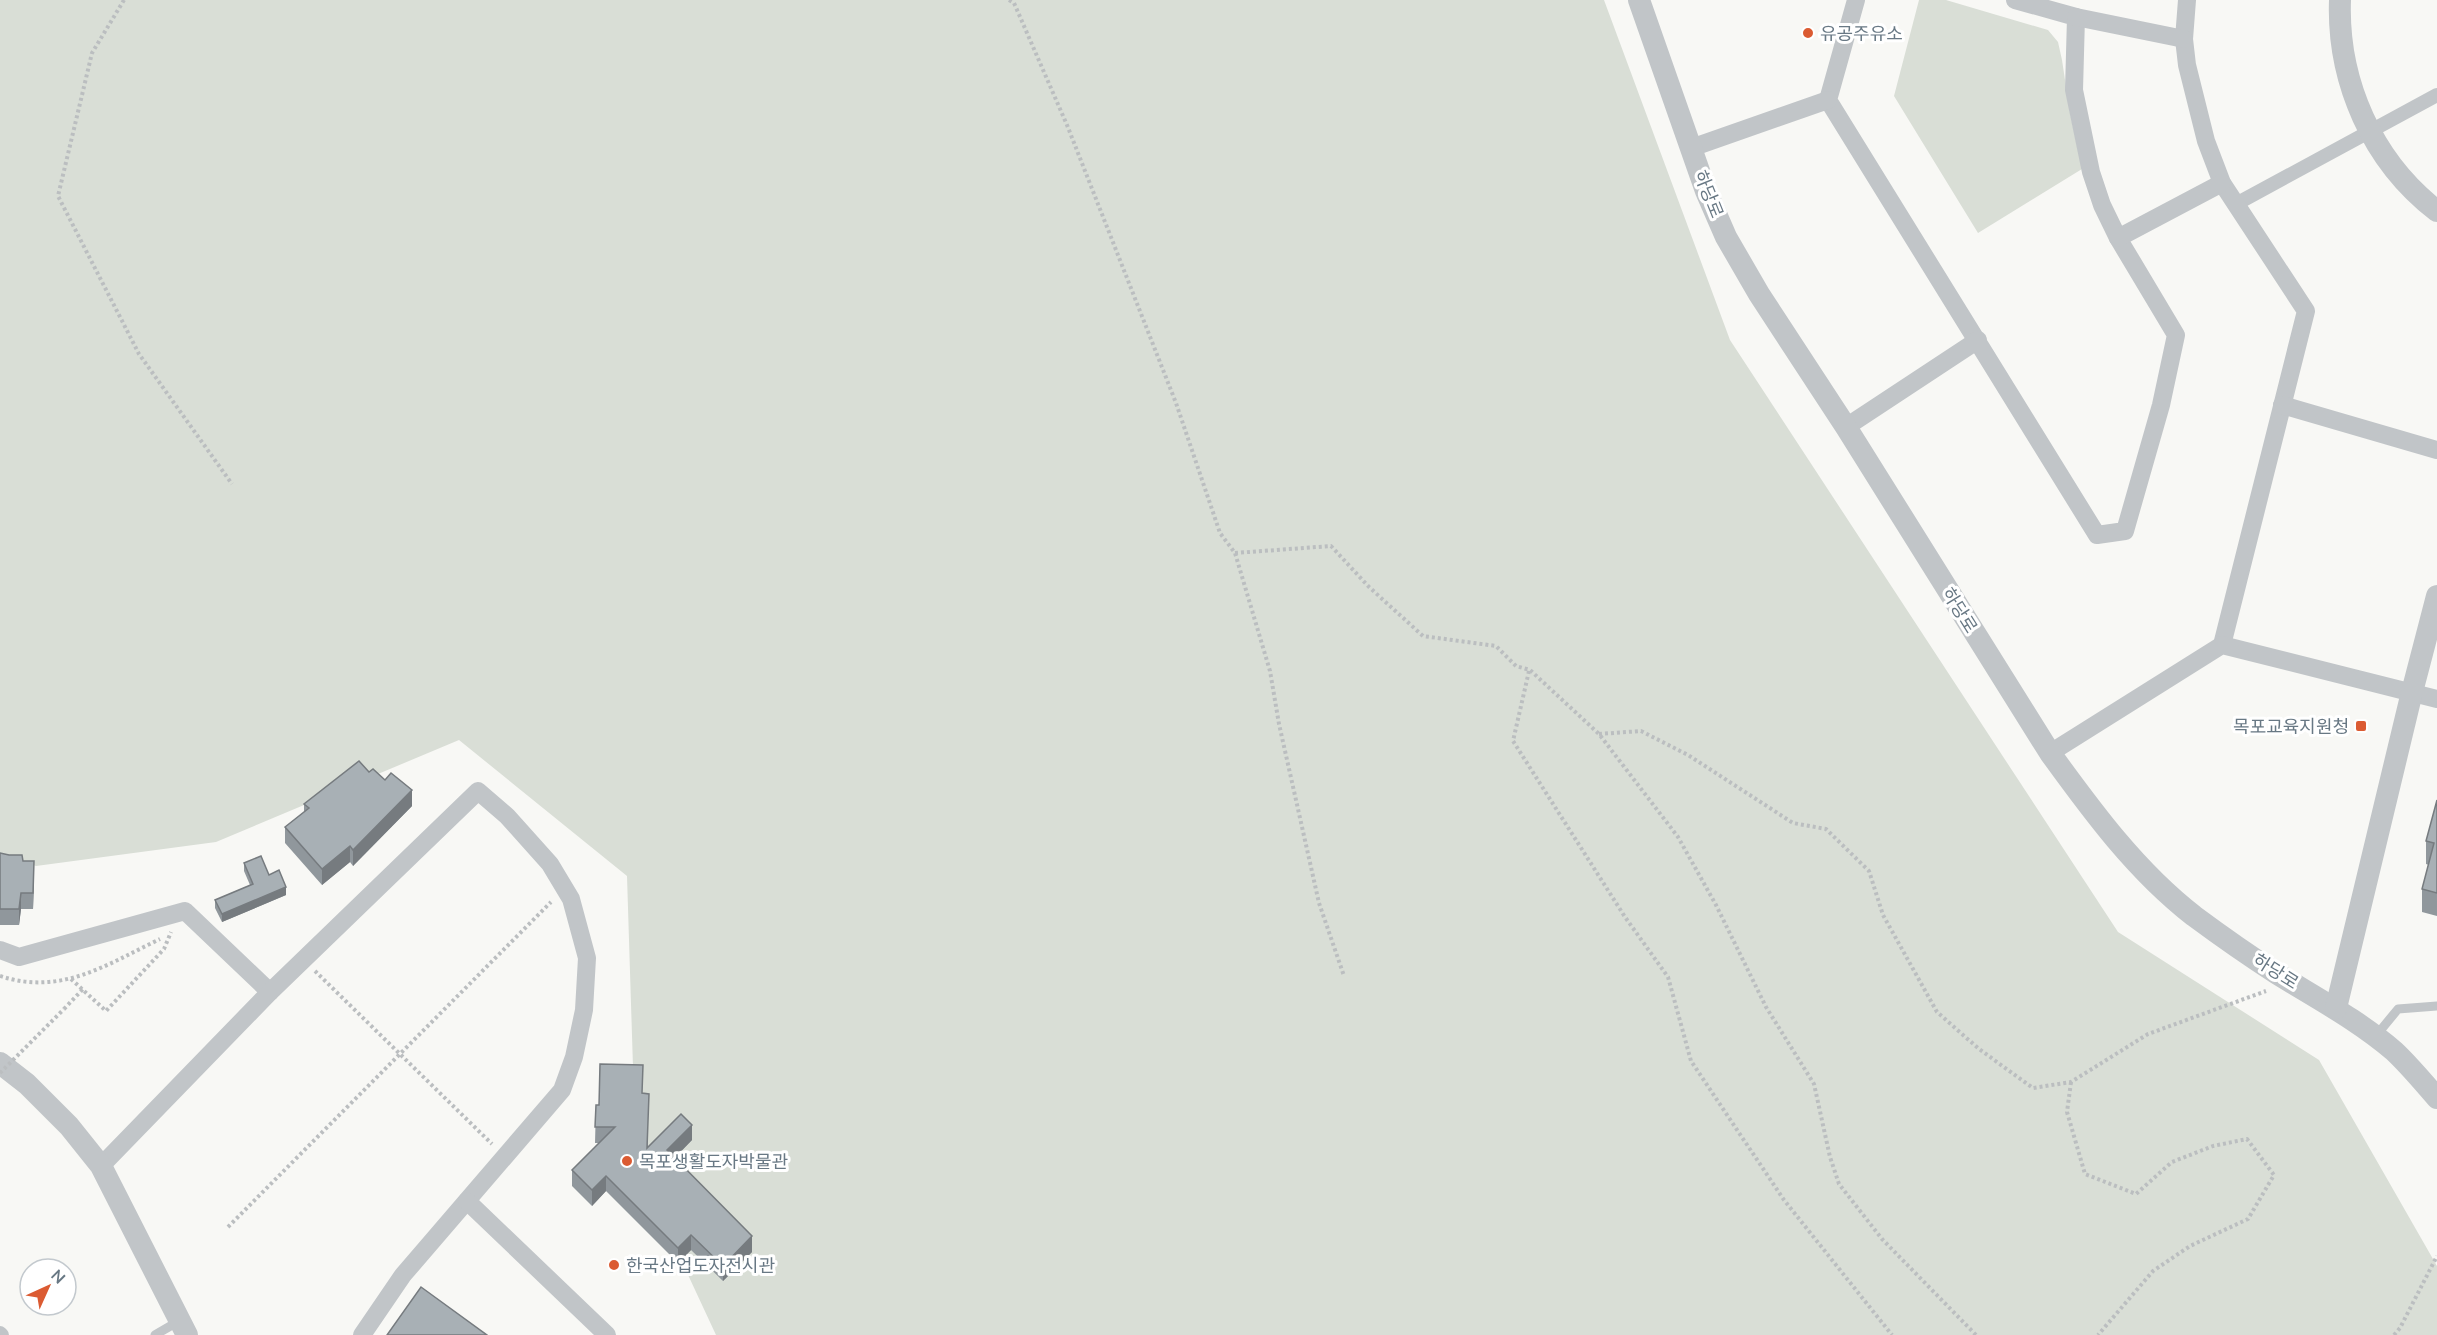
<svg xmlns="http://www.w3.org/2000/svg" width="2437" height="1335" font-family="Mulish,'Noto Sans KR',sans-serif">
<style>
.green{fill:#d9ded6}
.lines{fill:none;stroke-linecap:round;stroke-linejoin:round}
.path{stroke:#bbbec0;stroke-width:4;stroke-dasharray:3 3;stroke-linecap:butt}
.service{stroke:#c1c5c8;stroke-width:9}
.pedestrian{stroke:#c1c5c8;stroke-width:14}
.minor{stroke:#c1c5c8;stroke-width:18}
.tertiary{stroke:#c1c5c8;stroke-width:22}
.path-bridge{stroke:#bbbec0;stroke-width:4;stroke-dasharray:3 3;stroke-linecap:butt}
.wall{fill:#90979c}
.shaded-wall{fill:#767b7f}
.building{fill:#a8b0b5;stroke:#767b7f;stroke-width:1.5}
.poi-dot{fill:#db5b32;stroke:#fff;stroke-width:2}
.labels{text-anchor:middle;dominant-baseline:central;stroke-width:6;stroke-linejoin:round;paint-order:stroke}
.poi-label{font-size:18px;fill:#687884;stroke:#fff;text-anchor:start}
.street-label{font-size:18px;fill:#687884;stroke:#fff}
</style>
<rect width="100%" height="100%" fill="#f8f8f5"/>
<g class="green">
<polygon points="0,0 1604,0 1730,340 2118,932 2319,1060 2437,1266 2437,1335 716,1335 636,1163 627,876 459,740 216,842 36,866 0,854"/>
<polygon points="1919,0 1946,0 2048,30 2058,42 2062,60 2070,113 2082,169 1978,233 1894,96"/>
</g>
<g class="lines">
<g class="path">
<polyline points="124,0 92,53 58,196 139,354 232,484"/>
<polyline points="1009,0 1014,3 1067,125 1176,403 1220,533 1235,553 1270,671 1279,724 1319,903 1344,976"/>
<polyline points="1235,553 1331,546 1369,587 1423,636 1496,646 1516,666 1530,670 1599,734 1678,837 1716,905 1766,1007 1814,1084 1830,1157 1839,1184 1882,1239 1976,1335"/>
<polyline points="1529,671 1513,741 1625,917 1668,977 1691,1061 1784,1200 1892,1335"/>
<polyline points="1599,734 1641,731 1688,755 1793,823 1826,829 1869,871 1883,915 1937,1012 1979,1049 2033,1088 2071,1082 2148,1034 2266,991"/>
<polyline points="315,971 492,1144"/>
<path d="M0,976c61,20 106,-11 160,-37"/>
<polyline points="71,979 106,1011 164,949 171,932"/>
<polyline points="64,1009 83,989"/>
<polyline points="2071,1082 2067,1112 2085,1174 2136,1194 2172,1162 2213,1146 2247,1139 2274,1175 2248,1219 2190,1246 2153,1271 2098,1335"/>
<polyline points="228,1227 551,902"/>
<polyline points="2394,1335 2400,1328 2437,1256"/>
</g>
<g class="service">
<polyline points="2375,1037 2398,1009 2437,1006"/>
<polyline points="155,1335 179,1321"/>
</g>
<g class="pedestrian">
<polyline points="2236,204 2437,95"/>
<polyline points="0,1333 2,1335"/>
</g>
<g class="minor">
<polyline points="1856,0 1828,100 2097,535 2125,531 2161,405 2176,335 2118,238 2102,205 2091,172 2074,90 2076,17 2015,0"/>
<polyline points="2187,0 2184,39 2187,65 2206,141 2222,183 2306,311 2222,645"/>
<polyline points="2076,17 2184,39"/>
<polyline points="1691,148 1828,100"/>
<polyline points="2118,238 2222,183"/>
<polyline points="2282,405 2437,450"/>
<polyline points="1846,427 1978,340"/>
<polyline points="2050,753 2222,645 2437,699"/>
<polyline points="0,950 19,957 185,911 270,992"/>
<polyline points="101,1166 270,992 478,791 507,816 550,864 571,899 587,958 584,1010 574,1057 562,1090 403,1275 362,1335"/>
<polyline points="467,1201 607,1335"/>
</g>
<g class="tertiary">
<path d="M1639,0l67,191 20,46 33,57 87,133 204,326c42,58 86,118 144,163 27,20 54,39 82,57 40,25 82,47 118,78 15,14 29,31 43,47"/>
<path d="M2340,0c-3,81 32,161 97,211"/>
<polyline points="2336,1008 2412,692 2437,596"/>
<polyline points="0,1063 27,1084 69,1126 101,1166 187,1335"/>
</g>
<polyline class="path-bridge" points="0,1073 64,1009"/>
</g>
<g class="wall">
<polygon points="369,772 412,806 353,866 350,862 322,885 285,843 285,827 304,812 304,804"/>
<polygon points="2437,800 2437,916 2422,912 2422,889 2429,865 2426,864 2426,841"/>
<polygon points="0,853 23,861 34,877 33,909 21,909 19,925 0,925"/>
<polygon points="244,863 269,875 286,895 222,922 215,908 215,900 250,885 244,871"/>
<polygon points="643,1093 648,1147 692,1140 674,1158 752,1252 723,1281 691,1250 678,1263 606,1191 592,1206 572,1186 572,1170 600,1143 595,1143 596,1105 599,1105"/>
</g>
<g class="shaded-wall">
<polygon points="412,790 412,806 353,866 353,850"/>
<polygon points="350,846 350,862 322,885 322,869"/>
<polygon points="34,861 34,877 33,909 33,893"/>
<polygon points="286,887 286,895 222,922 222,914"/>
<polygon points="21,893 21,909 19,925 19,909"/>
<polygon points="692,1125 692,1140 667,1166 667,1150"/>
<polygon points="606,1176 606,1191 592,1206 592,1190"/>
<polygon points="691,1235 691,1250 678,1263 678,1248"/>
<polygon points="752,1236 752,1252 723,1281 723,1266"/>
</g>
<g class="building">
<polygon points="359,761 369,772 373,769 385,780 391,773 412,790 353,850 350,846 322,869 285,827 309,808 304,804"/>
<polygon points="2437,800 2437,893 2422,889 2434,843 2426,841"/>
<polygon points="0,853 9,855 22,855 23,861 34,861 33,893 21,893 19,909 0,909"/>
<polygon points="261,856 269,875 279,870 286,887 222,914 215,900 253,884 244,863"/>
<polygon points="600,1064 643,1065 642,1093 649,1094 647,1148 681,1114 692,1125 667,1150 752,1236 723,1266 691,1235 678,1248 606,1176 592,1190 572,1170 615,1127 595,1127 596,1105 599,1105"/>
<polygon points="421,1287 487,1335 387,1335"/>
</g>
<g class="poi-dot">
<circle cx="1808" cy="33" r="6"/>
<rect x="2355" y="720" width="12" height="12" rx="3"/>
<circle cx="627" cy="1161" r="6"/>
<circle cx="614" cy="1265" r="6"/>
</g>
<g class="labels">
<g class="poi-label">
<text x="1820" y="33">유공주유소</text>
<text x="2349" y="726" text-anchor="end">목포교육지원청</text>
<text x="639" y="1161">목포생활도자박물관</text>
<text x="626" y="1265">한국산업도자전시관</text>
</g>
<g class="street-label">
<text transform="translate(1709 194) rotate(68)">하당로</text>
<text transform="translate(1960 610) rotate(58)">하당로</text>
<text transform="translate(2276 971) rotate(32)">하당로</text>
</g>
</g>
<g transform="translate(48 1287) rotate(45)"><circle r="28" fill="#ffffff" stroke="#c3c9ce" stroke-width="1.5"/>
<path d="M0-4.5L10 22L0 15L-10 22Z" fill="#db5b32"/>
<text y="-9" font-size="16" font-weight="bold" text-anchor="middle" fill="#687884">N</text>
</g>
</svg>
